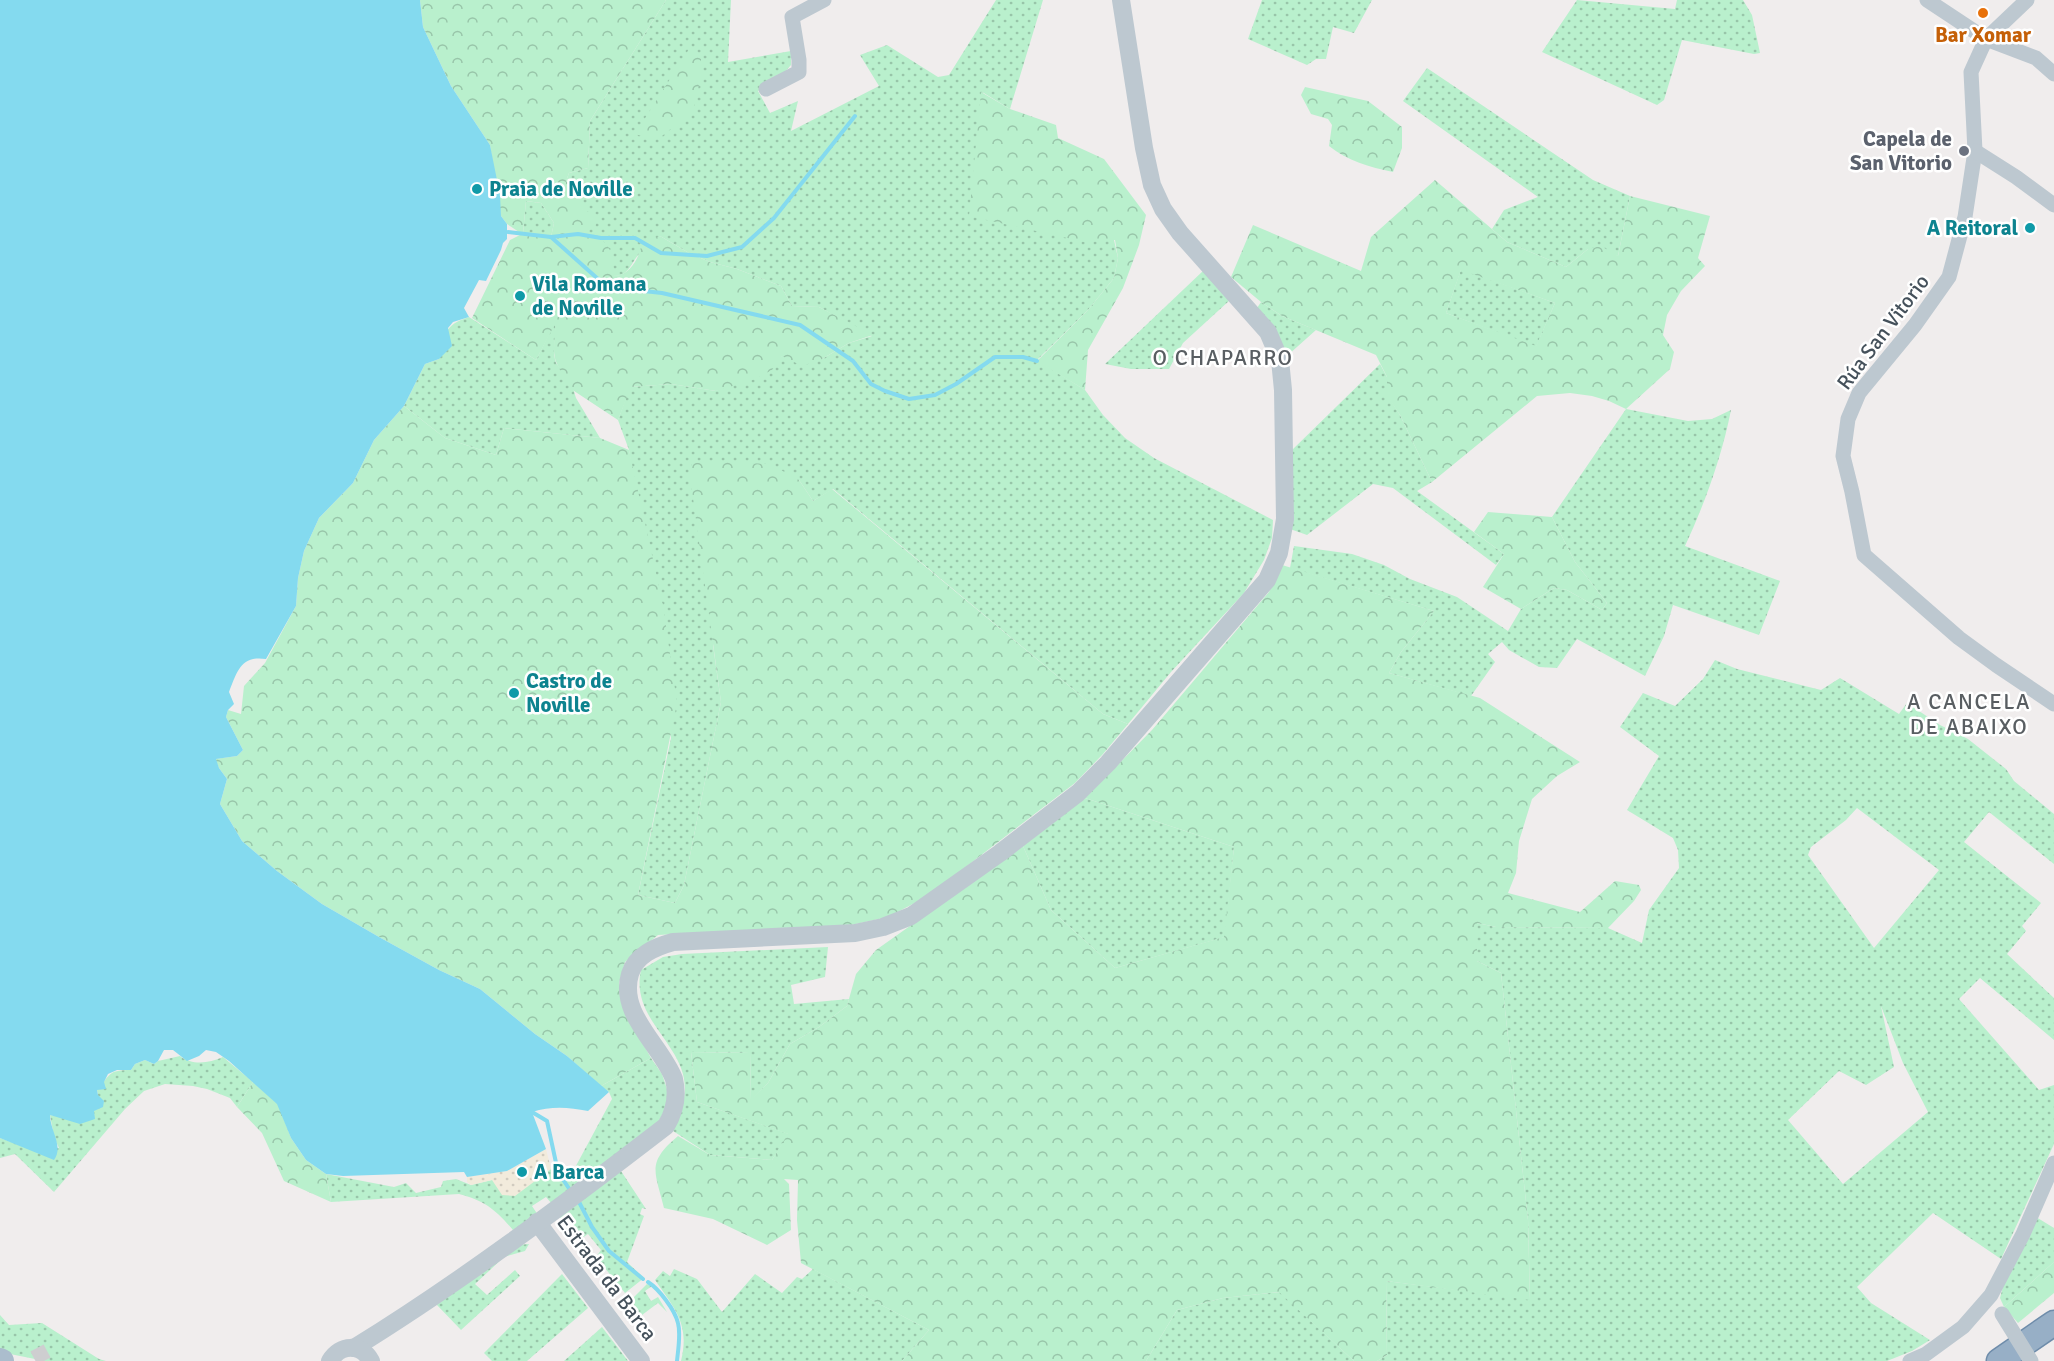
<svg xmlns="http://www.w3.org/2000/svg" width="2054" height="1361" font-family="Signika,sans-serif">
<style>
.grass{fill:url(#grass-dots);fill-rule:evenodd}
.forest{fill:url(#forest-crowns);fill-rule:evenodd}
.sand{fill:url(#sand-dots)}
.water{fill:#84daef}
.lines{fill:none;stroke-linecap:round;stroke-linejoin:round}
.stream{stroke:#84daef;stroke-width:4}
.minor-tunnel{stroke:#ceced0;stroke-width:15;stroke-dasharray:15 8;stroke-linecap:butt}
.trunk-casing{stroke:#6e8caa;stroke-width:27}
.minor{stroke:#bdc8d0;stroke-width:15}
.tertiary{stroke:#bdc8d0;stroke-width:18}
.primary{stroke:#abbdcd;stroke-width:24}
.trunk{stroke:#97afc6;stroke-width:24}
.minor-bridge{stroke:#bdc8d0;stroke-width:15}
.food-dot{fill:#e8710a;stroke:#fff;stroke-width:2}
.worship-dot{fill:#6b7280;stroke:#fff;stroke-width:2}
.culture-dot{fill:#0f9aa8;stroke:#fff;stroke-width:2}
.labels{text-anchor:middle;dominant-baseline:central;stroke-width:5;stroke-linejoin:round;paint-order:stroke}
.food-label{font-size:21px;font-weight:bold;fill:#c56008;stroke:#fff}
.worship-label{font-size:21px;font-weight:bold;fill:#5b616d;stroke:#fff;text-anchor:end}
.culture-label{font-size:21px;font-weight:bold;fill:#0d838f;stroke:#fff;text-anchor:start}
.street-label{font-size:21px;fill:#45515b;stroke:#fff}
.neighbourhood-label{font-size:22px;letter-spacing:1.5px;fill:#595e62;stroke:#fff}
</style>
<defs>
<pattern id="grass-dots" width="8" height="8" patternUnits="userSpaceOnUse" patternTransform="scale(1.5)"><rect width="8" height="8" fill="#b9f0cd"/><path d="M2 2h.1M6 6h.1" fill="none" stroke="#98c5a9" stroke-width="1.8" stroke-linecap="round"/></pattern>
<pattern id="forest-crowns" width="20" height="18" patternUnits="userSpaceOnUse" patternTransform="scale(1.5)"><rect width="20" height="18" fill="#b9f0cd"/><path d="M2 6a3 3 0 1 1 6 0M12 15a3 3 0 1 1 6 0" fill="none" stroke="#98c5a9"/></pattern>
<pattern id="sand-dots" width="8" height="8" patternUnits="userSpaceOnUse" patternTransform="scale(1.5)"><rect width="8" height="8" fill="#f2ebdc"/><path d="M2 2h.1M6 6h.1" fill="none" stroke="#d1cbbf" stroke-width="1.8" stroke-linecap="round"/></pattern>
</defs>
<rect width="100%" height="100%" fill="#f0eded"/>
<g class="grass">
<path d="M666,0h65l-3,62 63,-11v14l-8,9 -25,17 12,22 28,-12 -7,30 88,-45 -19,-31 27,-10 51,32 11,-2 47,-75h47l-33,109 -28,-17 119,148h13l4,18 -4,20 -26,32 -51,50 48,30 18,25 22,23 29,20 119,62 -1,18 -8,22 -20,33 -73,79 -43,52 -25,-10 -270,-225 -20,12 -14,-21 -86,165 8,57 -37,183 -9,18 -37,-8 33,-157 -42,-288 -11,-30 12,-33 41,-3 45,7 66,-35 40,3 27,-16 23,-7 -53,-29 -27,-1 -11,-20 -44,-17 -27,-7 -21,-9 -29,-17c-6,5 -14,10 -20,17 -9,9 -10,22 -25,23l-37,-42 5,-24 -19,-23 5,-14 19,-5 2,-47z"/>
<polygon points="1262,0 1372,0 1354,33 1333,27 1326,59 1316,59 1307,65 1248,39"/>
<polygon points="1577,0 1675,9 1677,0 1743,0 1752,15 1760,53 1754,54 1682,40 1664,100 1657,105 1542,52"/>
<polygon points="1427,68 1593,180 1630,196 1618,256 1588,249 1566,267 1507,242 1492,229 1504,210 1538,197 1403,101"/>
<polygon points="526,201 541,203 554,223 551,237 523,234"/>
<polygon points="1461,269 1555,303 1536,347 1446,313"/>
<polygon points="1204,270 1230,300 1183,343 1169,369 1131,369 1105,364"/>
<polygon points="1261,302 1282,316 1316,330 1288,355 1257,308"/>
<path d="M469,317l67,43 20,-40 -2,35 2,8 15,19 5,16 24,40 -96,-10 -8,27 -51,-17 -41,-32 21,-42 14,-5c7,-25 3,-33 30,-42z"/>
<polygon points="1380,364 1387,377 1388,396 1400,415 1432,482 1417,491 1504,554 1496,565 1393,488 1373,484 1307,535 1290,529 1291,451"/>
<path d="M1626,409l62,12 24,-2 19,-9c-9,46 -26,93 -46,136l95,35 -21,54 -86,-30 -9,31 -19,40 -68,-37 -20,29 -18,-1 -30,-17 -7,-8 -14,12 7,8 -24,34 -82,-23 12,-21 33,-41 -144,-43 4,-22 58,8 32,11 26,14 47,18 51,34 13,-22 33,-21 13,2 35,20 5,-7 -32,-41 -23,-45z"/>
<path d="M1715,660l22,9 84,21 19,-12 59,36 8,-11 33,22 28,14 38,30 8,12 40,33v50l-65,-52 -25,30 77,61 -19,23 4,5 -19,23 47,44v42l-74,-62 -21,21 80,91 15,-5v59l-53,115 -68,-46 -76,74 14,16 59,37 -18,11 -25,10h-510l10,-6 -1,-74 144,18 -2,-79 -27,-247 -24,-12v-38l19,4 112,1 34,15 7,-33 30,-42 -1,-18 -5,-12 -46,-28 32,-54 -39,-29 23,-34 32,13 28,-27zM1857,808l82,62 -65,78 -66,-93 3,-8 35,-27zM1881,1006l22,57 25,49 -85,72 -55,-64 51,-49 27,14 28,-18z"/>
<polygon points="1085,798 1234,847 1225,937 1115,968 1051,910 1023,846"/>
<path d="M828,947l-3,30 -34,8 3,19 55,-5 -2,7 -28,21 -29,17 -22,39 -17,18 -1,-48 -59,-1 6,50 92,32 -17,26 -62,-5 -40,-26c50,-73 -43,-96 -29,-159l22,-13 19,-3z"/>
<path d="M180,1056c13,10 29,7 43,1l30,25 -16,25 -7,-9 -23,-9 -14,-3 -28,-2 -21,7 -19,18 -71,83 -39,-38 -15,4v-20l11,4 48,6 -5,-11 -4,-22 6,1 38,-5 4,-16 -1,-5c14,-16 11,-20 34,-20l4,-6 10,-4 9,4 4,-3z"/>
<path d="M651,1058l11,16 5,15 1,14 -12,24 -104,77 -6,-7 -14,9 6,9 -25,15c-18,-21 -28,-29 -54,-36l-128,8 -5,-28 68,13 12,-4 10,10 25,-6 2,-6 13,-2 15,6 21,-5 43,-1 16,-10 20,6 41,-76 -3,-7 -8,-6z"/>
<polygon points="621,1171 646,1209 642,1208 640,1214 644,1216 627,1262 644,1278 625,1293 596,1257 601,1250 588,1234 582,1238 571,1238 560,1220 560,1213"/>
<polygon points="2036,1217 2054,1228 2054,1262 2004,1307 2000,1298 2004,1283"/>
<polygon points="529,1244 525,1251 504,1257 475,1284 487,1295 515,1270 520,1276 461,1330 436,1304 516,1245"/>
<path d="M674,1269l23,10 25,33 33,-38 27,19 15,-16 5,2 11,-10 116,61 -27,31h-221c9,-37 -6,-52 -26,-81l8,-9 7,5z"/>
<polygon points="562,1274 588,1308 527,1361 492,1361 484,1353"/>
<polygon points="647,1284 652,1286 645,1291 651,1301 658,1297 667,1312 658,1303 642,1315 631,1304 631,1300"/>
<polygon points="1280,1292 1354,1361 1146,1361 1177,1310 1223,1298"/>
<polygon points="0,1315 9,1325 42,1323 99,1359 106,1361 45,1361 0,1352"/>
<polygon points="602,1327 628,1361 564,1361"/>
</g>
<g class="forest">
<path d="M420,0h246l-76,121 -2,47 -19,5 -5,14 18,8 1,15 15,5 -3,12 -15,7c33,7 29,10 35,42 16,-1 25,-20 27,-34l18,-6 29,17 21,9 27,7 44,17 11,20 27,1 54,28 -24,8 -27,16 -20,7 -20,-10 -10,14 -17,9 -39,12 -45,-7 -40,3 -13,33 -47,-31c-1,-11 -10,-16 -14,-25 -6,-12 -1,-28 -2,-40l-19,36 -64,-42 38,-78 12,-6 -15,-10 -6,-8 -11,-71 -39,-59 -28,-59zM526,201l15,2 13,20 -3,14 -28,-3z"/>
<polygon points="689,49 701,54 701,76 693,111 662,136 648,138 635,134"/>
<path d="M1305,87l63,14 34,26v21l-9,24c-24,-5 -45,-11 -64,-26l3,-21 -4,-6 -17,-5 -10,-19z"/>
<polygon points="981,92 1010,109 1056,125 1058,138 1104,159 1146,215 1139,245 1123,288 1088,350 1085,390 1037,361 1088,310 1114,278 1118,258 1115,240 1085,242 969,216"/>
<path d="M1435,180l72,62 59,25 22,-18 13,-3 17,10 12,-60 80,20 -12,42 7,8 -24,25 -14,24 -4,20 11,17 -4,17 -44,40 -17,-8 -17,-5 -22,-3 -33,3 -105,86 -32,-67 -13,-19v-19l-11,-22 -94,-39 -21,-14 -30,-25 22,-52 108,46 10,-34zM1461,270l94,33 -19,43 -90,-33z"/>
<polygon points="404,406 445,438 496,455 504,428 600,438 629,450 663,605 677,703 638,895 675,903 684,885 721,702 690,476 692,463 724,462 770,464 799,480 813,501 832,489 1103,714 1128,724 1103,754 1075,783 928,896 888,917 851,925 658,935 625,962 619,983 632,1024 651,1058 601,1086 567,1056 535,1034 480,989 439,970 379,937 322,904 277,871 242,841 220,804 227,779 219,768 215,759 237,756 243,750 226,717 228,710 241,714 244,686 265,663 296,606 298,578 304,551 319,518 353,483 374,440"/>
<polygon points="1488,512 1552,517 1575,562 1607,603 1602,610 1567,590 1554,588 1521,609 1483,587 1504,554 1474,532"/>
<path d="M1282,565l152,46 -33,41 -12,21 91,25 100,64 -23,14 -25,23 -13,42 -3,32 -8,20 72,19 35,-31 24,4 2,5 -7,11 -26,27 -112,-1 -19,-4v38l24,12 27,247 2,80 -144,-19 1,74 -10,6h-23l-75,-69 -56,6 -46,12 -31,51h-244l27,-31 -128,-67 -4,-43 1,-40 -14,-1 5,5 2,46 -24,15 -54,-26 -49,-11c-9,-37 -18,-45 14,-72l32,19 62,5 16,-26 -91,-32 -6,-50 59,1 1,47 17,-17 22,-39 29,-17 28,-21 9,-32 20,-24 147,-104 28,64 64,58 109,-31 10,-90 -149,-49 67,-68 117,-138z"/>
<polygon points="253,1082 278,1104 291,1138 306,1160 326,1174 331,1202 284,1181 262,1133 237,1107"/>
<polygon points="2054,1262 2054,1293 2018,1323 2004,1307"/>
</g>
<polygon class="sand" points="546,1149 551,1169 515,1196 502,1195 492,1180 471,1185 467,1182 467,1177 507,1171"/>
<path class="water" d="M0,0h420l3,27 28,59 39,59 10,50 1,21 6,8v15l-4,4 -2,7 -15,31 -7,-1 -15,28 5,9 -16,5 -5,6 4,18 -13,13 -14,5 -21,42 -30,34 -21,43 -34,35 -15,33 -6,27 -2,28 -30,53c-25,-4 -29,13 -37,33l5,12 -6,6 -2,7 17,33 -6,6 -21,3 3,9 8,11 -7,25 22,37 35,30 45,33 57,33 60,33 41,19 55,45 32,22 42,36 -21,19c-20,-4 -37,-5 -56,1l14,37 -39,22 -40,6 -3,-5 -121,4 -17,-2 -20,-14 -15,-22 -14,-34 -48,-43 -13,-9 -10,-2 -7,6 -12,5 -14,-11h-9l-6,11 -4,3 -9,-4 -10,4 -4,6h-14l-9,4 -4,8 2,7 -9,1 1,5 6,6 -1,6 -9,4 1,8 -15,5 -30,-9c0,16 14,31 4,45l-54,-22z"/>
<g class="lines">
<g class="stream">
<polyline points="508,232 551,237 578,234 601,238 635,238 661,253 707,256 742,247 774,218 855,116"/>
<polyline points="551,237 607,287 662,293 800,325 853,361 871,384 885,391 909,399 935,395 956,384 995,357 1023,357 1037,361"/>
<polyline points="532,1112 547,1121 558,1172 570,1190"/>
<polyline points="578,1200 592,1227 609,1251 643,1279"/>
<path d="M648,1282c11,7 27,28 30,41 3,11 0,27 -1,38"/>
</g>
<polyline class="minor-tunnel" points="37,1348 44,1361"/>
<defs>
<polyline id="trunk" points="1999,1361 2054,1323"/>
</defs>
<use href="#trunk" class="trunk-casing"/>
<g class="minor">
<polyline points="1927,0 1986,39 2036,58 2054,74"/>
<polyline points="2027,0 1986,39 1971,72 1975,151 1965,217 1949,277 1915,325 1859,393 1848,419 1843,456 1852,492 1864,555 1959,638 1996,665 2054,704"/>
<polyline points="766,89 799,72 799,60 792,17 824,0"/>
<polyline points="1975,151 2016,177 2054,205"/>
<polyline points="1910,1361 1926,1354 1963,1327 1991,1295 2023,1234 2054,1163"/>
</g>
<g class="tertiary">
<polyline points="537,1222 641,1361"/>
<path d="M354,1348c107,-66 212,-145 312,-222 9,-15 12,-30 8,-47 -13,-34 -56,-65 -44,-105 6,-19 25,-27 43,-32l182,-9 28,-6 28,-11 89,-63 78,-60 30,-30 159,-183 12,-27 6,-34 -2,-129 -3,-30 -12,-28 -88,-99 -17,-24 -11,-24 -8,-37 -23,-148"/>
<path d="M330,1361c10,-17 31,-18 41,0"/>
</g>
<polyline class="primary" points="0,1360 2,1361"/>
<use href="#trunk" class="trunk"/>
<polyline class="minor-bridge" points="2002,1314 2031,1361"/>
</g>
<circle class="food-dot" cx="1983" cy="13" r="6"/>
<circle class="worship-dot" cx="1964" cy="151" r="6"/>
<g class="culture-dot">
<circle cx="477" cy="189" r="6"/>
<circle cx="2030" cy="228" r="6"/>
<circle cx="520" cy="296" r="6"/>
<circle cx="514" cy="693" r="6"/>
<circle cx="522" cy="1172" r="6"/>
</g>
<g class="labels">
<g class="food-label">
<text x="1983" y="35">Bar Xomar</text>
</g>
<g class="worship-label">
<text x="1952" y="139">Capela de<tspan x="1952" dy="24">San Vitorio</tspan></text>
</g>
<g class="culture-label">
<text x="489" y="189">Praia de Noville</text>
<text x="2018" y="228" text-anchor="end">A Reitoral</text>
<text x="532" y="284">Vila Romana<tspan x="532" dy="24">de Noville</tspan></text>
<text x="526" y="681">Castro de<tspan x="526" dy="24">Noville</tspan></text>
<text x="534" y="1172">A Barca</text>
</g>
<g class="street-label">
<text transform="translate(1883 332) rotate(-53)">Rúa San Vitorio</text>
<text transform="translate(607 1278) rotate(53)">Estrada da Barca</text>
</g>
<g class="neighbourhood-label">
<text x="1223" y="357">O CHAPARRO</text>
<text x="1969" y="701">A CANCELA<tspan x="1969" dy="25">DE ABAIXO</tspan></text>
</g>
</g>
</svg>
